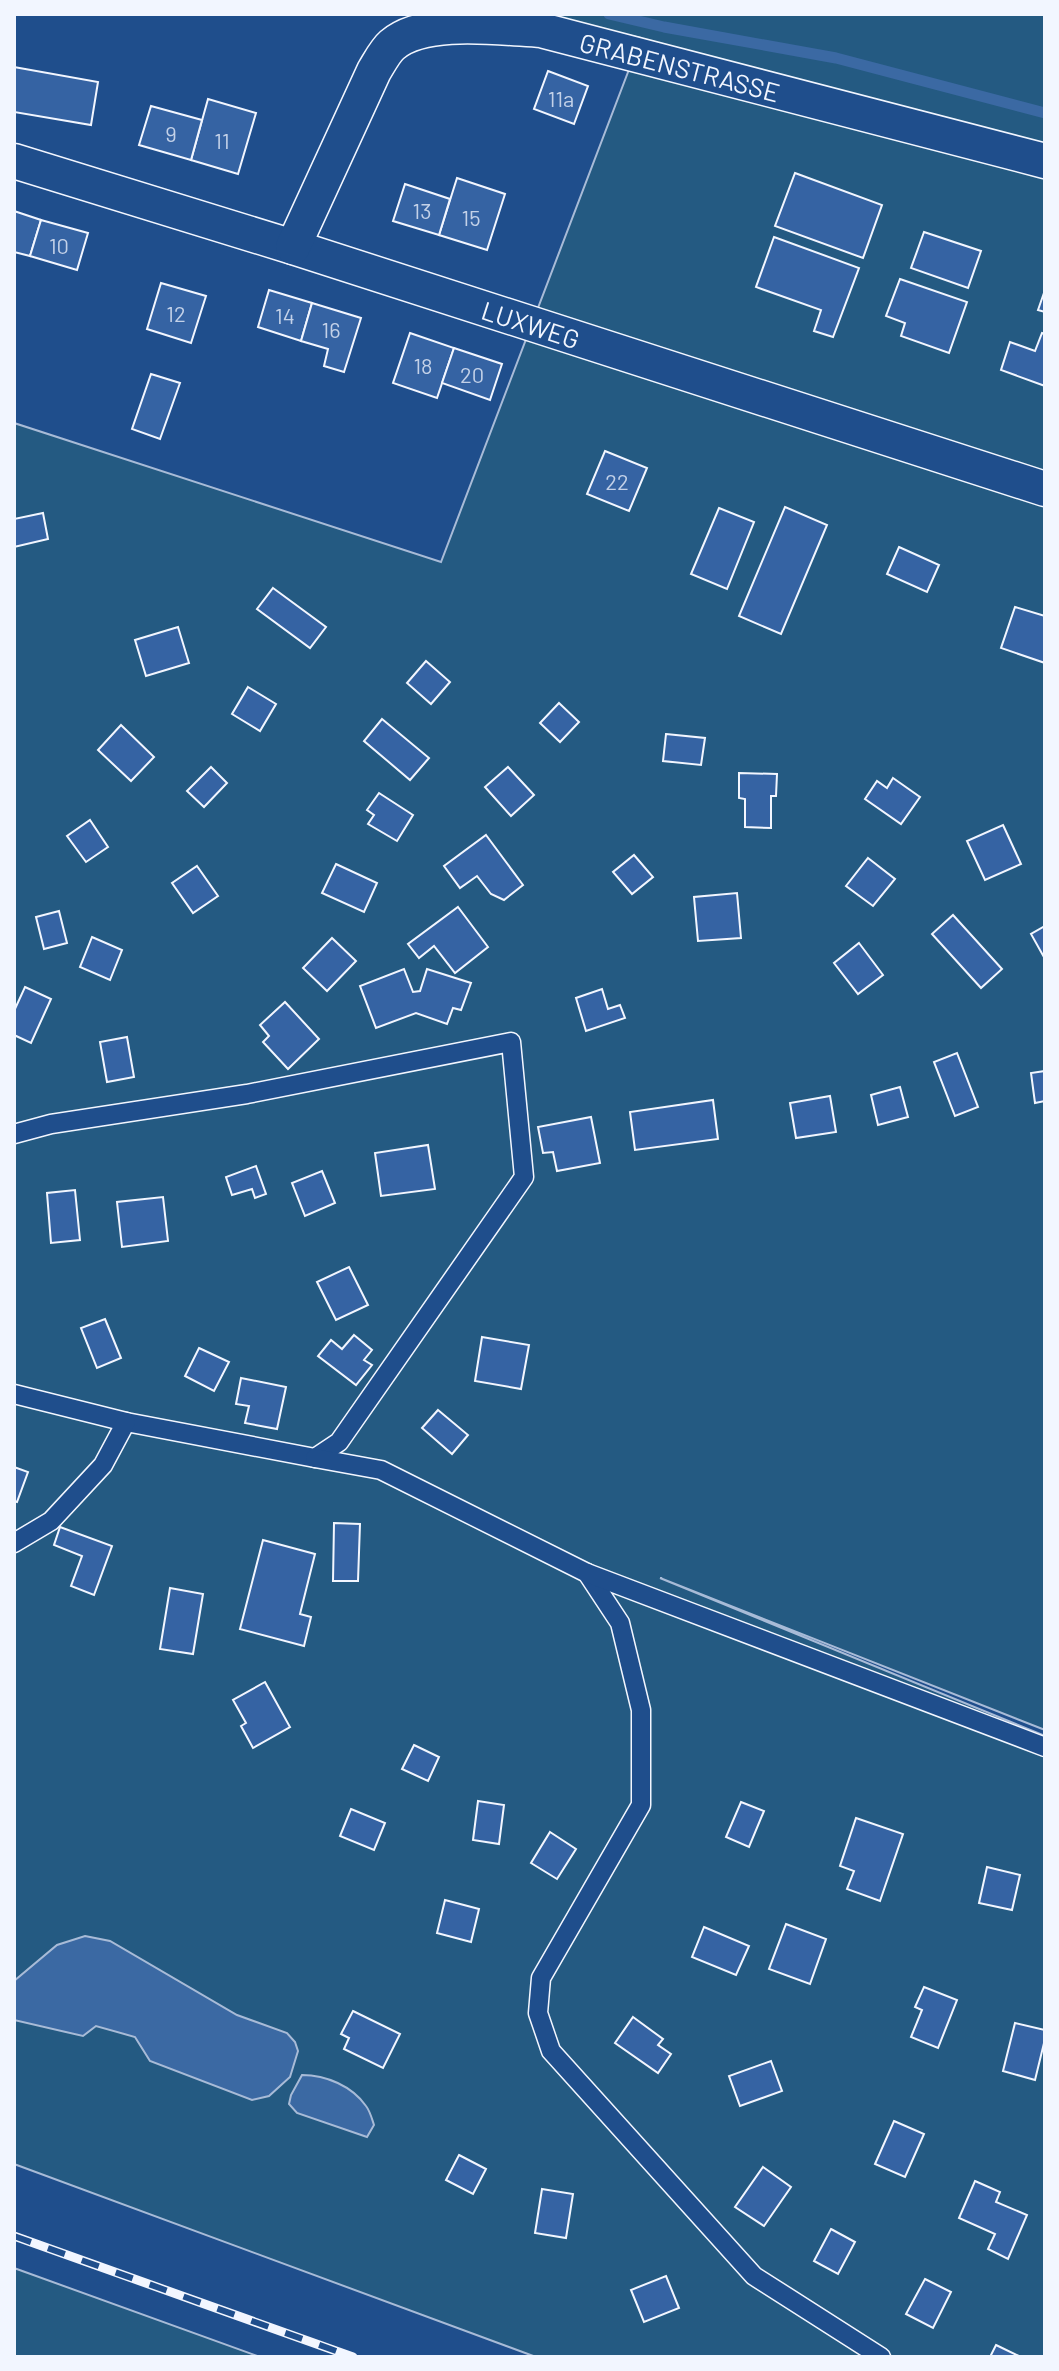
<svg xmlns="http://www.w3.org/2000/svg" width="1059" height="2371" font-family="Barlow,sans-serif">
<style>
.green{fill:#245a82;stroke:#a8bbd7;stroke-width:2}
.water{fill:#3b69a3;stroke:#a8bbd7;stroke-width:2}
.lines{fill:none;stroke-linecap:round;stroke-linejoin:round}
.stream{stroke:#3b69a3;stroke-width:11}
.building{fill:#3563a3;stroke:#f2f6ff;stroke-width:2}
.lane-casing{stroke:#f2f6ff;stroke-width:21}
.street-casing{stroke:#f2f6ff;stroke-width:37}
.lane{stroke:#1f4e8c;stroke-width:18}
.street{stroke:#1f4e8c;stroke-width:34}
.rail-casing{stroke:#f2f6ff;stroke-width:9}
.rail{stroke:#1f4e8c;stroke-width:6;stroke-dasharray:18;stroke-linecap:butt}
.labels{text-anchor:middle;dominant-baseline:central;stroke-width:6;stroke-linejoin:round;paint-order:stroke}
.number-label{font-size:22px;fill:#c3d1e8}
.street-label{font-size:26px;fill:#f2f6ff;stroke:#1f4e8c}
</style>
<rect width="100%" height="100%" fill="#1f4e8c"/>
<g class="green">
<polygon points="531,14 1045,14 1045,1730 660,1578 1045,1736 1045,2357 536,2357 14,2164 14,423 441,562 641,38"/>
<polygon points="14,2268 260,2357 14,2357"/>
</g>
<g class="water">
<polygon points="85,1936 110,1941 237,2015 287,2033 295,2042 298,2051 290,2077 269,2096 252,2100 150,2061 135,2037 96,2026 83,2036 14,2020 14,1981 57,1945"/>
<path d="M302,2075c24,0 50,11 64,31 4,5 6,13 8,19l-7,12 -70,-24 -8,-9 2,-9z"/>
</g>
<g class="lines">
<polyline class="stream" points="609,14 664,27 836,58 1045,113"/>
</g>
<g class="building">
<polygon points="14,67 98,82 91,125 14,112"/>
<polygon points="548,71 588,86 574,124 534,109"/>
<polygon points="208,99 256,113 238,174 191,160"/>
<polygon points="151,106 202,120 191,160 139,145"/>
<polygon points="795,173 882,205 863,258 775,226"/>
<polygon points="457,178 505,194 487,250 439,235"/>
<polygon points="405,184 450,199 439,235 393,221"/>
<polygon points="14,211 41,220 30,256 14,252"/>
<polygon points="41,220 88,233 77,270 30,256"/>
<polygon points="924,232 981,251 968,288 911,268"/>
<polygon points="774,237 859,268 833,337 814,331 821,310 756,287"/>
<polygon points="900,279 967,302 949,353 901,336 905,323 886,316"/>
<polygon points="161,283 206,296 191,343 147,329"/>
<polygon points="269,290 312,303 301,341 258,327"/>
<polygon points="1045,290 1045,312 1038,310"/>
<polygon points="312,303 361,318 344,372 324,366 328,349 301,341"/>
<polygon points="410,333 454,348 437,398 393,383"/>
<polygon points="1042,333 1045,334 1045,386 1001,370 1010,342 1035,351"/>
<polygon points="454,348 502,364 490,400 442,383"/>
<polygon points="151,374 180,383 160,439 132,429"/>
<polygon points="605,451 647,468 629,511 587,494"/>
<polygon points="785,507 827,525 781,634 739,616"/>
<polygon points="719,508 754,522 727,589 691,574"/>
<polygon points="43,513 48,539 14,547 14,519"/>
<polygon points="899,547 939,565 927,592 887,574"/>
<polygon points="273,588 326,627 310,648 257,609"/>
<polygon points="1015,607 1045,616 1045,663 1001,648"/>
<polygon points="178,627 189,663 146,676 135,640"/>
<polygon points="426,661 450,682 431,704 407,683"/>
<polygon points="248,687 276,704 260,731 232,714"/>
<polygon points="559,703 579,722 560,742 540,723"/>
<polygon points="382,719 429,758 410,780 364,741"/>
<polygon points="121,725 154,757 131,781 98,750"/>
<polygon points="666,734 705,738 701,765 663,761"/>
<polygon points="211,767 227,783 204,807 187,791"/>
<polygon points="508,767 534,795 511,816 485,787"/>
<polygon points="739,773 777,774 776,796 771,796 771,828 745,827 745,799 739,798"/>
<polygon points="893,778 920,797 901,824 865,799 877,781 887,788"/>
<polygon points="379,793 413,815 397,841 368,824 374,815 367,810"/>
<polygon points="90,820 108,847 86,862 67,836"/>
<polygon points="1003,825 1021,864 985,880 967,841"/>
<polygon points="486,835 523,885 504,900 491,894 477,876 460,888 444,866"/>
<polygon points="634,855 653,877 632,894 613,872"/>
<polygon points="868,858 895,879 873,906 846,886"/>
<polygon points="336,864 377,883 364,912 322,893"/>
<polygon points="197,866 218,896 193,913 172,883"/>
<polygon points="737,893 741,938 698,941 694,897"/>
<polygon points="458,907 488,947 455,973 434,946 419,958 408,944"/>
<polygon points="59,911 67,943 44,949 36,917"/>
<polygon points="953,915 1002,969 981,988 932,934"/>
<polygon points="1045,926 1045,959 1031,934"/>
<polygon points="92,937 122,950 110,980 80,967"/>
<polygon points="332,938 356,961 327,991 303,968"/>
<polygon points="859,943 883,975 858,994 834,963"/>
<polygon points="404,969 413,992 420,991 427,969 471,983 461,1010 453,1008 447,1024 416,1013 376,1028 360,986"/>
<polygon points="25,987 51,999 31,1043 14,1035 14,1011"/>
<polygon points="602,989 608,1009 620,1005 625,1018 586,1031 576,998"/>
<polygon points="285,1002 319,1039 288,1069 263,1042 269,1036 260,1025"/>
<polygon points="127,1037 134,1077 107,1082 100,1042"/>
<polygon points="957,1053 978,1107 955,1116 934,1062"/>
<polygon points="1045,1071 1045,1101 1035,1103 1031,1073"/>
<polygon points="900,1087 908,1117 878,1125 871,1095"/>
<polygon points="830,1096 836,1132 796,1138 790,1103"/>
<polygon points="713,1100 718,1139 635,1150 630,1112"/>
<polygon points="591,1117 600,1163 557,1171 553,1152 543,1153 538,1127"/>
<polygon points="428,1145 435,1189 381,1196 375,1153"/>
<polygon points="256,1166 266,1194 255,1198 252,1189 232,1195 226,1177"/>
<polygon points="322,1171 335,1203 305,1216 292,1183"/>
<polygon points="75,1190 80,1240 51,1243 47,1193"/>
<polygon points="163,1197 168,1241 122,1247 117,1202"/>
<polygon points="349,1267 368,1305 336,1320 317,1282"/>
<polygon points="105,1319 121,1358 97,1368 81,1328"/>
<polygon points="354,1335 372,1350 364,1360 372,1365 356,1385 318,1356 331,1340 342,1349"/>
<polygon points="482,1337 529,1345 521,1389 475,1381"/>
<polygon points="199,1348 229,1362 214,1391 185,1376"/>
<polygon points="241,1378 286,1387 277,1429 245,1423 249,1406 236,1404"/>
<polygon points="438,1410 468,1435 452,1454 422,1428"/>
<polygon points="14,1467 28,1472 17,1502 14,1501"/>
<polygon points="334,1523 360,1524 358,1581 333,1581"/>
<polygon points="60,1527 112,1546 94,1595 71,1586 82,1556 54,1545"/>
<polygon points="263,1540 315,1554 300,1614 311,1617 304,1646 240,1629"/>
<polygon points="170,1588 203,1594 193,1654 160,1649"/>
<polygon points="265,1682 290,1727 253,1748 241,1726 246,1723 233,1700"/>
<polygon points="414,1745 439,1757 428,1781 402,1769"/>
<polygon points="478,1801 504,1805 499,1844 473,1840"/>
<polygon points="741,1802 764,1811 749,1847 726,1837"/>
<polygon points="351,1809 385,1823 374,1850 340,1836"/>
<polygon points="856,1818 903,1834 880,1901 847,1889 854,1871 840,1866"/>
<polygon points="550,1832 576,1849 557,1879 531,1863"/>
<polygon points="987,1867 1020,1875 1012,1910 979,1903"/>
<polygon points="445,1900 479,1909 471,1942 437,1933"/>
<polygon points="786,1924 826,1939 810,1984 769,1969"/>
<polygon points="704,1927 749,1946 736,1975 692,1957"/>
<polygon points="924,1987 957,2000 938,2048 911,2037 922,2010 915,2007"/>
<polygon points="353,2011 400,2034 383,2068 344,2049 349,2038 341,2034"/>
<polygon points="633,2017 663,2039 658,2045 671,2054 658,2073 615,2043"/>
<polygon points="1015,2023 1045,2030 1045,2039 1035,2080 1003,2071"/>
<polygon points="771,2061 782,2091 740,2106 729,2076"/>
<polygon points="894,2121 924,2134 905,2177 875,2164"/>
<polygon points="459,2155 486,2169 473,2194 446,2180"/>
<polygon points="763,2167 791,2187 764,2226 735,2207"/>
<polygon points="975,2181 1000,2192 996,2202 1027,2215 1008,2259 988,2249 995,2234 959,2218"/>
<polygon points="542,2189 573,2194 566,2238 535,2233"/>
<polygon points="831,2229 855,2242 838,2274 814,2261"/>
<polygon points="666,2276 679,2308 644,2322 631,2290"/>
<polygon points="925,2279 951,2292 933,2328 906,2314"/>
<polygon points="996,2345 1021,2357 990,2357"/>
</g>
<g class="lines">
<defs>
<g id="lane">
<polyline points="14,1134 51,1124 247,1094 511,1042 524,1177 339,1442 315,1458 126,1422 14,1394"/>
<polyline points="315,1458 381,1470 587,1573 620,1623 641,1710 641,1805 541,1978 538,2013 551,2051 754,2276 881,2357"/>
<polyline points="14,1543 51,1521 103,1465 126,1422"/>
<polyline points="587,1573 1045,1747"/>
</g>
<g id="street">
<path id="s1" d="M14,161l279,86 752,242"/>
<path id="s2" d="M293,247l81,-176c5,-8 11,-20 18,-26 32,-28 109,-17 149,-15l504,131"/>
</g>
</defs>
<use href="#lane" class="lane-casing"/>
<use href="#street" class="street-casing"/>
<use href="#lane" class="lane"/>
<use href="#street" class="street"/>
<defs>
<polyline id="rail" points="14,2236 353,2357"/>
</defs>
<use href="#rail" class="rail-casing"/>
<use href="#rail" class="rail"/>
</g>
<g class="labels">
<g class="number-label">
<text x="561" y="98">11a</text>
<text x="171" y="133">9</text>
<text x="222" y="140">11</text>
<text x="422" y="210">13</text>
<text x="471" y="217">15</text>
<text x="59" y="245">10</text>
<text x="176" y="313">12</text>
<text x="285" y="315">14</text>
<text x="331" y="329">16</text>
<text x="423" y="365">18</text>
<text x="472" y="374">20</text>
<text x="617" y="481">22</text>
</g>
<g class="street-label">
<text stroke="none"><textPath href="#s2" startOffset="522">GRABENSTRASSE</textPath></text>
<text stroke="none"><textPath href="#s1" startOffset="542">LUXWEG</textPath></text>
</g>
</g>
<rect width="1059" height="2371" fill="none" stroke="#f2f6ff" stroke-width="32"/>
</svg>
